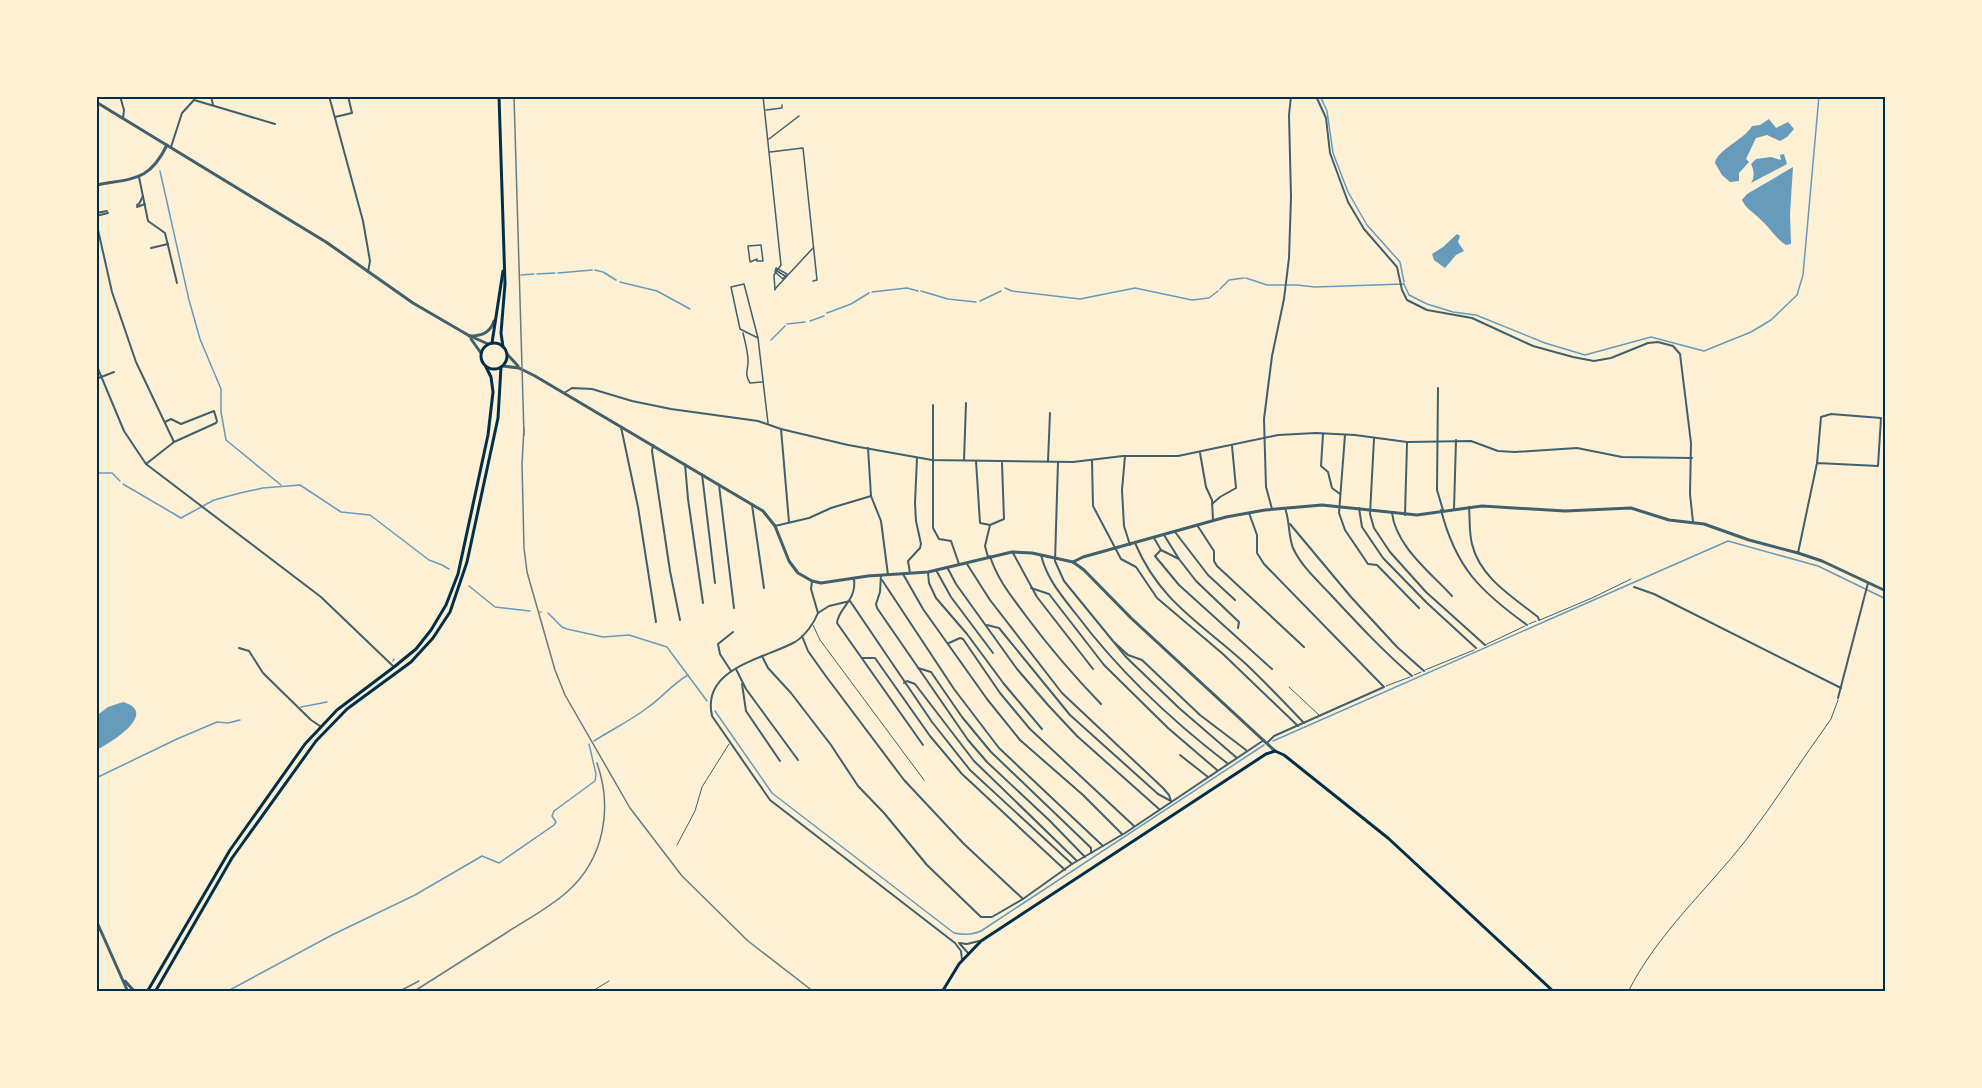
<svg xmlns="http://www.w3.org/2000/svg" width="1982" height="1088" font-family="'Titillium Web',sans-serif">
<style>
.water{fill:#669bbc}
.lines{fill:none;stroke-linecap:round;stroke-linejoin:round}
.stream{stroke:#669bbc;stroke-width:1.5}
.service{stroke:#3f606c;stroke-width:1}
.pedestrian{stroke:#3f606c;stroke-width:1.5}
.minor{stroke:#3f606c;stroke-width:2}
.tertiary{stroke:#3f606c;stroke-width:3}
.secondary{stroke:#003049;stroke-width:3}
.rail{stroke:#657d81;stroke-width:1.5}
.neatline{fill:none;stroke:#003049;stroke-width:2}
</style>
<rect width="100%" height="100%" fill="#fdf0d5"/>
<g class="water">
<path d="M1769,119l7,9 12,-6 6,7 -7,8 -7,4 -13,-6 -11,3 -10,21 3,3 -10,11v8l-9,1 -8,-7 -7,-12c2,-13 30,-24 37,-37l8,-1z"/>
<path d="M1784,154l3,10 -36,19c4,-5 3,-14 0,-19l5,-5 15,-2 10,3 -1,-5z"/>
<path d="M1793,167l-3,47 1,30 -5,1c-10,-6 -15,-16 -24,-24 -7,-8 -15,-11 -20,-21l5,-6z"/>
<polygon points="1457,234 1460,236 1458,242 1464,251 1456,255 1445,268 1434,260 1432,254 1443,247"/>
<path d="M123,702c37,11 -14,42 -27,48v-34l12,-9z"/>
</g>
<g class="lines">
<g class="stream">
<polyline points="1320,96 1327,111 1333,153 1348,192 1367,225 1400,262 1404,282"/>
<polyline points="160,171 189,300 200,339 221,389 221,412 226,440 281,485"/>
<polyline points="595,270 603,272 616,280"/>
<polyline points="558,273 592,270"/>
<polyline points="537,274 555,273"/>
<polyline points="521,275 534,274"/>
<polyline points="1246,278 1267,285 1297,285 1315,287 1404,284 1409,295 1427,304 1453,312 1476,315 1545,343 1585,355 1651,337 1704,351 1751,332 1771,320 1797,295 1803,275 1819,96"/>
<polyline points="620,282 657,291 690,309"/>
<polyline points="1005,288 1012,291 1080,299 1135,288 1192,300 1209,298 1218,291"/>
<polyline points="1220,289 1229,280 1244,278"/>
<polyline points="921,291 948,299 976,302"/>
<polyline points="872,292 907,288 918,291"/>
<polyline points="980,301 1001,291"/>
<polyline points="827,313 851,304 869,293"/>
<polyline points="810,321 824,316"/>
<polyline points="787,324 805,322"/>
<polyline points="771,340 785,326"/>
<polyline points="96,473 112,473 120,481"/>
<polyline points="123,484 181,518 214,500 240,493 263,488 300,485 341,512 370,515 429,560 442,565 449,569"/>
<polyline points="469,586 495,607 530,611"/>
<polyline points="540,612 541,612"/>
<polyline points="548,613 562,627 567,629 603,637 629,635 667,647 707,701"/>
<polyline points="393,661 394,659"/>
<polyline points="301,707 327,702"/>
<path d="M715,711l57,82 182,140c10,2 18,2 27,-2l283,-186"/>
<path d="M594,741c17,-11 36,-20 53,-33 15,-10 25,-24 41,-33"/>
<polyline points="1273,741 1728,541 1818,566 1886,599"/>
<polyline points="96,778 177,739 217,722 228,723 240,720"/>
<polyline points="226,992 332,935 415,895 482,856 499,863 554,825 556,822 552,816 554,811 595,781 596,774 589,744"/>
</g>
<g class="service">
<polyline points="1540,620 1592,598 1631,579"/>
<polyline points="1529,624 1536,621"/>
<polyline points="813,625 820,640 924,780"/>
<polyline points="1485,645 1525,626"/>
<polyline points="1425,670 1474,650"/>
<polyline points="1414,675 1421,672"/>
<polyline points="1386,686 1410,677"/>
<polyline points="1289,687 1319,715"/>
<polyline points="677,845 695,811 702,787 729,744"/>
<polyline points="591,992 609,981"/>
<path d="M1628,992c29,-58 78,-101 118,-152 30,-39 56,-81 85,-121l7,-19"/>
</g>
<g class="pedestrian">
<polyline points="763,96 781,265 774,275 775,290"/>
<polyline points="766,110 782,108 782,105"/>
<polyline points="769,139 799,116"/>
<polyline points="770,152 803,148 817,280 813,281"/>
<polygon points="761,245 763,261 757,261 757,259 750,262 748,246"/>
<polygon points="776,268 787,274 783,279 775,272"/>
<polyline points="777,271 785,276"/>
<polyline points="775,289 813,248"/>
<path d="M743,333c2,9 6,22 5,31 -1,8 -3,11 2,19l12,-1"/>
<polyline points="758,338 740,329 731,287 744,284 758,338 768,423"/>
</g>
<g class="minor">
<polyline points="120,96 124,110 123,118"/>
<polyline points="211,96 213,105"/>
<polyline points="329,96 363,221 370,261 368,272"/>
<polyline points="1316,96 1326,118 1330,153 1348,202 1364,229 1397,267 1402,290 1407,300 1427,310 1472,318 1533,346 1573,357 1594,361 1611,358 1648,343 1658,342 1673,346 1680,354 1691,443 1690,494 1693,522"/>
<polyline points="335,117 352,113 348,96"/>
<polyline points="171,147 182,113 194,100 275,124"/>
<polyline points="139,177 148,221 165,233 177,283"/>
<polyline points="137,205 139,204 143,196"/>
<polyline points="137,207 145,204"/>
<polyline points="96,213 107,211"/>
<polyline points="96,216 108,213"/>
<polyline points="96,221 112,292 136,362 174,442"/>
<polyline points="151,248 168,244"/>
<polyline points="96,364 124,431 146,464 321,597 394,667"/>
<polyline points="96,379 114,372"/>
<polyline points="1438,388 1437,490 1443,510"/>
<polyline points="564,393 572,388 592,389 632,401 671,409 758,421 781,429 848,445 932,460 1073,462 1123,456 1178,456 1278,435 1316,433 1355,435 1407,442 1471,441 1498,451 1515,452 1577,448 1622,457 1692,458"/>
<polyline points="933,405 933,528 939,539 951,541 959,564"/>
<polyline points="621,427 638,507 656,622"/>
<polyline points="781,429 789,522"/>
<polyline points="1323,434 1321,466 1328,472 1332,488 1340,494"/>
<polyline points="1345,435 1339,513 1345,530 1368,564 1377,565 1419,608"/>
<polyline points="1374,439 1370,514 1374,528 1390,552 1426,592 1485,645"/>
<polyline points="653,445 652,451 670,571 680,620"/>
<polyline points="868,448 871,496"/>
<polyline points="1200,453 1206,487 1212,500 1213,520"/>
<polyline points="1125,456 1122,490 1124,526 1130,545"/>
<polyline points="964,460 966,403"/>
<polyline points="976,461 980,523 990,525 985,546 988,557"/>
<polyline points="1048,461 1050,413"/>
<polyline points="1092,461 1093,506 1121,559 1136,567 1157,598 1223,654 1298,726"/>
<polyline points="1058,462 1055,561 1064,581 1126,657 1179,708 1237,758"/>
<polyline points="146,464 174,442 216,423 217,421 214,411 181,424 171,419 165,422"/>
<polyline points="685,464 688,499 703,603"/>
<polyline points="702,474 715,583"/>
<polyline points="719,485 734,608"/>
<polyline points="1212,504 1220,497 1236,488 1232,446"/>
<polyline points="752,505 764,588"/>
<path d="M1469,507c1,12 0,26 3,37 8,34 41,53 66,73l1,3"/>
<path d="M1285,508c5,14 3,27 8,40 8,18 25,33 38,47 26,28 52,56 81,81"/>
<polyline points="1359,508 1362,527 1383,558 1427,603 1476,648"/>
<polyline points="1272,509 1266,487 1264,419 1272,356 1284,299 1289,258 1291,197 1289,115 1291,96"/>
<polyline points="1454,509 1456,440"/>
<path d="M1441,510c15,58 39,81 86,115"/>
<polyline points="1249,513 1257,535 1257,553 1264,564 1384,687 1274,736 1267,743"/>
<path d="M1392,513c4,33 38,59 60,83"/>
<polyline points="1405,515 1407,443"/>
<polyline points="1290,524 1351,597 1397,647 1424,671"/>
<polyline points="990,525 1004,519 1002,463"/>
<polyline points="1197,525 1214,551 1214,561 1217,566 1304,647"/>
<polyline points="775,526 809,518 831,508 871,496 881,521 888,575"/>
<polyline points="1175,532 1208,575 1235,600"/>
<polyline points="1164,535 1179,559"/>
<polyline points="1154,538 1161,550 1179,559 1196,581 1239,622 1238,628"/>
<path d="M1135,543c25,59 66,80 111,121 20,19 39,39 58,59"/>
<polyline points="1161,550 1155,556 1179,585 1272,669"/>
<polyline points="1013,553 1037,597 1093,669"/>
<polyline points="1798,553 1817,463 1821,417 1831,414 1881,418 1878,466 1817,463"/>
<path d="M1041,555c6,24 20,40 35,59 42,56 95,106 151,149"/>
<path d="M990,556c7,23 22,41 36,60 23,31 48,60 75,88"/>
<polyline points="967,564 990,600 1062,693 1163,788 1169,795 1171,801"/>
<polyline points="947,567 956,584 1017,669 1048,705 1077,736 1159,809"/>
<polyline points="936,570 951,597 993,653"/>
<polyline points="928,572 929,583 936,598 967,634 1004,684 1042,729"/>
<polyline points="910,573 908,561 920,548 921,544 916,521 915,503 917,458"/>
<polyline points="903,574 923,609 987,699 1020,740 1083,795 1122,834"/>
<polyline points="881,575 880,592 876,604 877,608 968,740 987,762 1049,820 1085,857"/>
<path d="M854,579c3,22 -16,29 -17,44l86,122"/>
<polyline points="882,580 954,689 999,748 1103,846"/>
<path d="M812,581l-1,8 7,24c-4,10 -13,23 -23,29 -31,17 -94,26 -83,74l58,84 185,143 6,8 1,9"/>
<polyline points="1634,587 1654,594 1841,688"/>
<polyline points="1031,588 1049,594 1104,665 1168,728 1217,770"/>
<polyline points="850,601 932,722 970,770 1072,864"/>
<polyline points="818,613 829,606 850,601"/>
<polyline points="987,625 999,628 1070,715 1158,794 1171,801"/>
<polyline points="802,636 808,651 825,675 904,780 964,844 1023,899"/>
<polyline points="949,643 960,638 963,639 1000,693 1030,729 1134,826"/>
<polyline points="1115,643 1128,655 1142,660 1200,715 1246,750"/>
<polyline points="239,648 249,651 263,673 311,720 320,726"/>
<polyline points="762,656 768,668 791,693 831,745 858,786 884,813 927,865 981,917 992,917 1023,899 1072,864 1125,833 1264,740"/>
<polyline points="862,658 875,658 930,736 962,774 1065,870"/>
<polyline points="918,668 931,672 962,717 991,752 1087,844 1091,848 1091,853"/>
<polyline points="736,669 746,689 798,760"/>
<polyline points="731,671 720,654 718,644 733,632"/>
<polyline points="904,683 907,681 915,684 974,761 1076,860"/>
<polyline points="742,684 746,711 780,761"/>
<polyline points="1838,698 1868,583"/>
<polyline points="1180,755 1208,777"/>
<polyline points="959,943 967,944 979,941"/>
<polyline points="960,944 968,953"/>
</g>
<g class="tertiary">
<polyline points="96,102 326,242 413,303 468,335 488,344"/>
<path d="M96,185c37,-7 53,-3 71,-40"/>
<path d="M469,336c13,0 21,-3 25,-15"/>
<polyline points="471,339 481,353"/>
<polyline points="507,354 518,366"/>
<polyline points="503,366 519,368 535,376 763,511 775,526 789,561 798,573 812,581 821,583 868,576 928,572 1012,552 1032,553 1073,562 1084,570 1131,618 1275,751"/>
<polyline points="1073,562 1083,557 1226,517 1265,510 1322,505 1417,515 1482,506 1565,511 1631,508 1669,520 1704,524 1749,540 1798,553 1822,561 1886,591"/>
<polyline points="96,920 128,992"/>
<polyline points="125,981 135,992"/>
</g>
<g class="secondary">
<polyline points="499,96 505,284 501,333 503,347"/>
<circle cx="494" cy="356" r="13"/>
<polyline points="492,343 503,271"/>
<polyline points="147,992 230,850 305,744 337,710 394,667 416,649 431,630 446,605 458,574 488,435 493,392 491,377 486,367"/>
<polyline points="155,992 232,858 316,741 347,709 411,662 433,638 450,612 467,562 498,418 501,367"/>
<polyline points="942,992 959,964 981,941 1266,754 1275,751 1284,755 1388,838 1554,992"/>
</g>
<g class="rail">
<polyline points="514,96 524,435"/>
<polyline points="524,428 522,464 524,548 527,572 555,670 565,695 630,808 682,876 748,941 814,992"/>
<polyline points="398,992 419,981"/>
<path d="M413,992c31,-20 62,-39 93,-59 20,-13 43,-25 61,-41 37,-33 46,-83 30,-129"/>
</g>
</g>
<rect width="1982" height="1088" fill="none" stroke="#fdf0d5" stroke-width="195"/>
<rect x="98" y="98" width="1786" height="892" class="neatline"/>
</svg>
